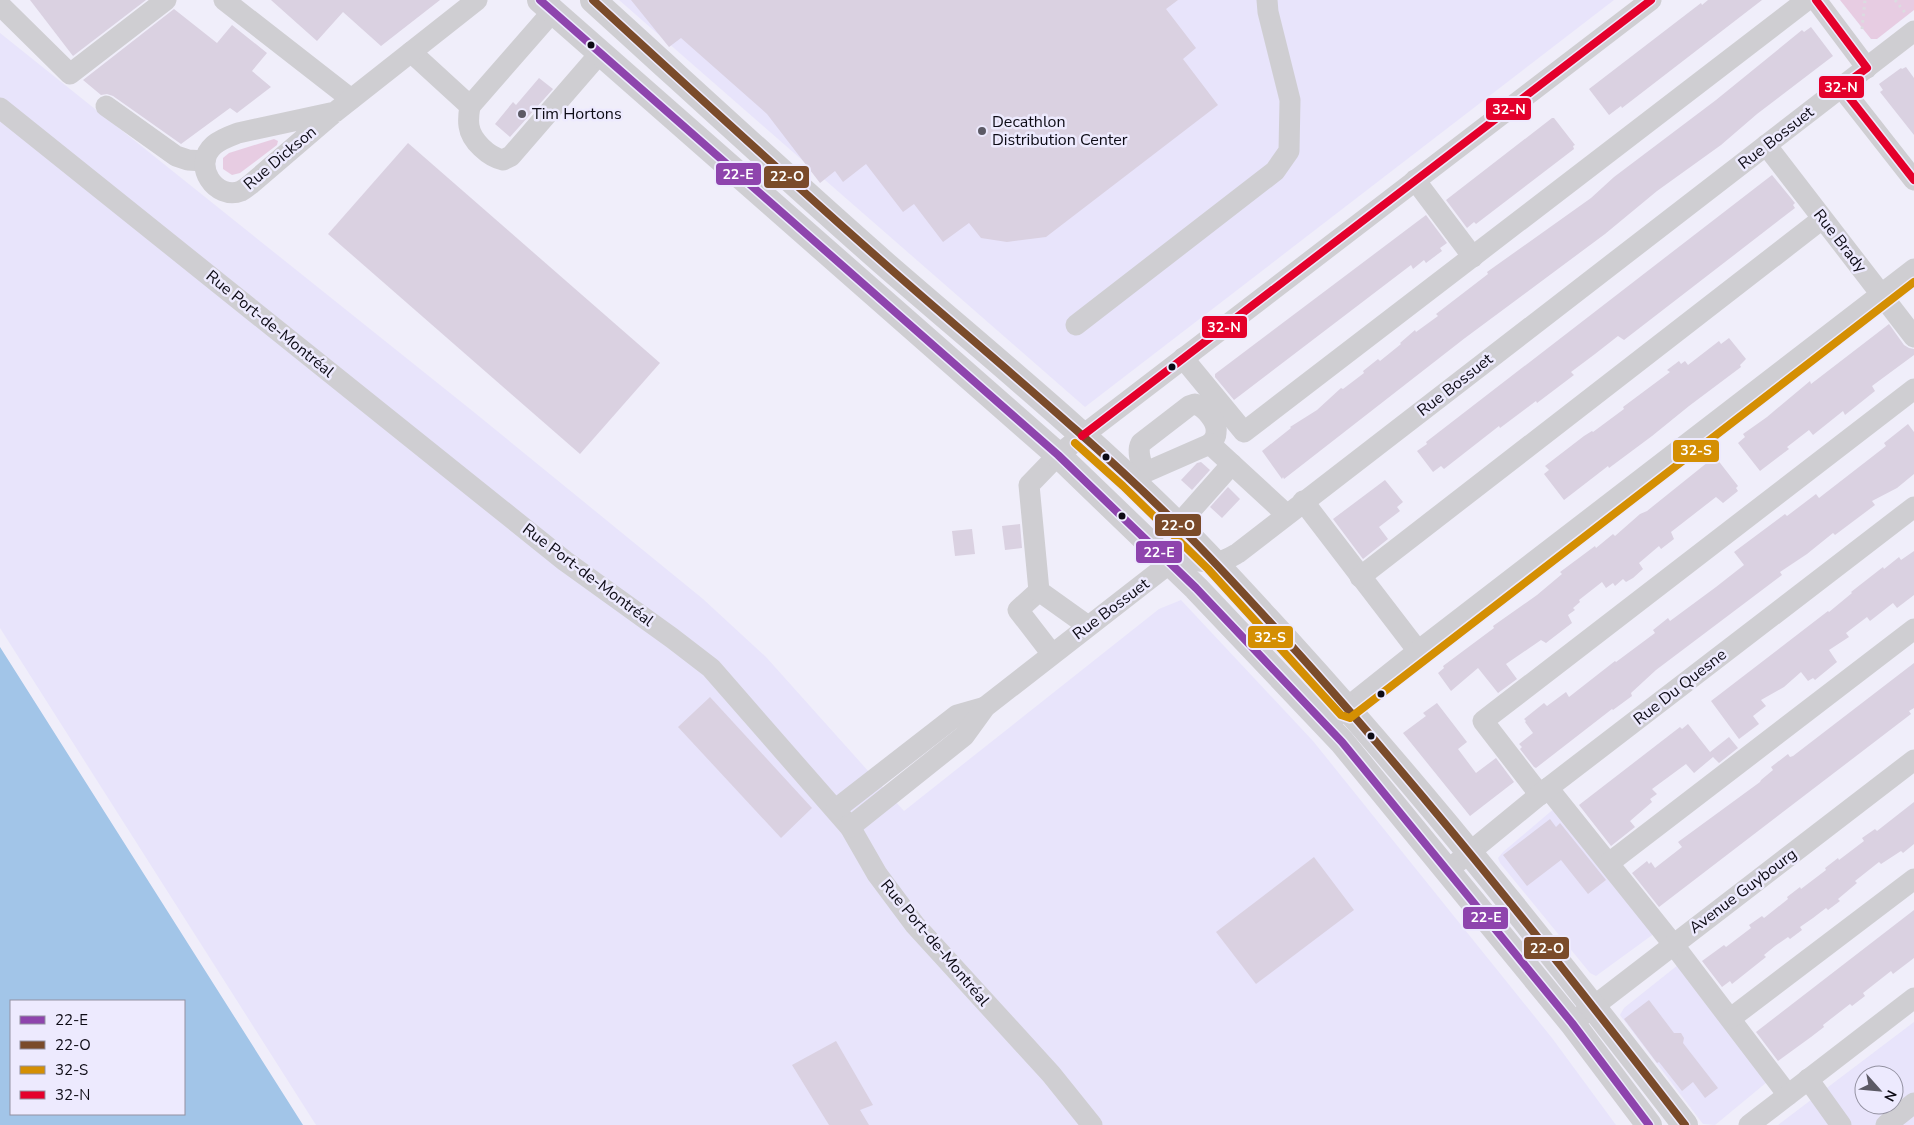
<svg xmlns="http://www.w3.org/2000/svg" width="1914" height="1125" font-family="'Nunito Sans',sans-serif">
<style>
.built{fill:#e8e4fb;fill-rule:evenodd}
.green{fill:#e7cce2}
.water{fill:#a2c5e8;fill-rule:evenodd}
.building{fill:#dad1e1}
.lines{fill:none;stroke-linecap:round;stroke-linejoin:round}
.path{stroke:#dcdbe0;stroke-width:3;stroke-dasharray:2.5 4;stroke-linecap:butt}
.minor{stroke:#cfced2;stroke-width:21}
.major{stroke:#cfced2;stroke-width:26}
.bus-1-casing{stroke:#edeafe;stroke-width:11}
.bus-2-casing{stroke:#edeafe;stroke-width:11}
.bus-3-casing{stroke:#edeafe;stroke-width:11}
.bus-4-casing{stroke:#edeafe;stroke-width:11}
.bus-1{stroke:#8e44ad;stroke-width:8}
.bus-2{stroke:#7a4b2a;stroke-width:8}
.bus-3{stroke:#d48f03;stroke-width:8}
.bus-4{stroke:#e4002b;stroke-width:8}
.bus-dot{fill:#0d0b15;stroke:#edeafe;stroke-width:2}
.poi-dot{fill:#5c5a65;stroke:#edeafe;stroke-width:2}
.labels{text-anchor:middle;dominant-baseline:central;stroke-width:5;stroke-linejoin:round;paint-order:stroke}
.poi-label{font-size:16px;fill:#0d0b15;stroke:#edeafe;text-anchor:start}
.street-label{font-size:16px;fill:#0d0b15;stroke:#edeafe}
.line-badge{stroke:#edeafe;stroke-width:2}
.badge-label{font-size:14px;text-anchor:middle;font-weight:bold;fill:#fff}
</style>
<rect width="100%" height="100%" fill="#f0eefa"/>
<g class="built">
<polygon points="619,0 1614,0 1085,407"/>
<polygon points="0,33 475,413 703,599 766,657 904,811 1159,609 1181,600 1313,741 1552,1038 1616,1125 316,1125 0,628"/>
<polygon points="1556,807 1655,933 1596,976 1590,973 1500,863 1498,858 1503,852"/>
<polygon points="1678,965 1767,1082 1715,1125 1703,1124 1620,1015 1624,1008"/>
<path d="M1914,1022v103h-136zM1864,1075h30v30h-30z"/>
</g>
<g class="green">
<polygon points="1840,0 1914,0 1914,10 1877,39 1871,39"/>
<polygon points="274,139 278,141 277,145 240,173 232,175 223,169 223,158 229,153"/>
</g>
<path class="water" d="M0,647l303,478h-303zM11,1001h173v113h-173z"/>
<g class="building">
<polygon points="30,0 146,0 73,56"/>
<polygon points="271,0 440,0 381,46 343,12 317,41"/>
<polygon points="631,0 1178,0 1166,9 1196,48 1183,59 1218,105 1046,237 1007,242 981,238 969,223 943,242 914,204 903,212 866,164 843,182 835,171 820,183 767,114 681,38 669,47"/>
<polygon points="1708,0 1762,0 1622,108 1621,106 1609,115 1589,89 1701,3 1702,5"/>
<polygon points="174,9 217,43 232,25 267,53 252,71 271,87 237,113 230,108 181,144 113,96 107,94 101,95 83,80"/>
<polygon points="1811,27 1833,56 1757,114 1721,145 1657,191 1605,234 1465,338 1284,479 1283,477 1282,479 1262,451 1291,428 1290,427 1317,410 1341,388 1343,389 1364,373 1363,371 1378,359 1380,361 1401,344 1400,343 1415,330 1416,332 1438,316 1436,314 1488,274 1487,272 1591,198 1614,177 1716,100 1802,30 1804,32"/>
<polygon points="1906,67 1914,78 1914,135 1880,92 1883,90 1879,84 1901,68 1902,69"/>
<polygon points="539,78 553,89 510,137 495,124 513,102 516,105"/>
<polygon points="1552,118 1554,118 1575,145 1573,146 1574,149 1476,224 1474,222 1467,228 1446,200"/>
<polygon points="408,143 660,363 580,454 328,234"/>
<polygon points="1772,175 1795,203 1793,205 1795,208 1624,340 1618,336 1595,354 1571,372 1574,375 1537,403 1536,401 1500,428 1499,426 1444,469 1441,466 1433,472 1417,451 1427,444 1426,442"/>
<polygon points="1426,215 1447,243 1440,248 1442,251 1426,263 1424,260 1413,269 1411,265 1234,400 1215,377 1215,374"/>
<polygon points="1889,324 1904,345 1909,348 1914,349 1914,355 1872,386 1875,391 1845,415 1843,411 1813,435 1809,430 1787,447 1789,449 1760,471 1738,443 1745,437 1743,434 1767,417 1810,381 1811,384"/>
<polygon points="1729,338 1746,359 1740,365 1741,367 1689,406 1652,436 1609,468 1608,466 1564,500 1544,474 1549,470 1545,466 1584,436 1592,431 1593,432 1624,409 1623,407 1670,372 1667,370 1679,361 1681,364 1685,361 1688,365 1719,341 1721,344"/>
<polygon points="1908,424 1914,432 1914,474 1897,488 1872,501 1875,505 1835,535 1833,533 1807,554 1780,572 1782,575 1656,670 1631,693 1632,696 1613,710 1612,709 1536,768 1534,767 1520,749 1522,747 1519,744 1533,733 1525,722 1526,721 1524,719 1544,703 1547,706 1566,692 1569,697 1615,661 1616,662 1655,633 1653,630 1668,618 1670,621 1716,587 1744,565 1734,552 1785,514 1787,516 1816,494 1819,498 1886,446 1884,443"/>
<polygon points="1714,459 1715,461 1717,459 1738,486 1736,488 1738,491 1723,503 1716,497 1671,532 1674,539 1661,549 1659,546 1639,563 1643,569 1633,578 1626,582 1623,579 1615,586 1613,583 1606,588 1602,582 1579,600 1580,602 1573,608 1575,610 1568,615 1572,623 1546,643 1541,640 1506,664 1517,679 1498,693 1478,668 1451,691 1438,673 1444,668 1443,666 1494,628 1493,626 1537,595 1562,574 1560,572 1595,546 1596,548 1613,534 1615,536 1640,514 1647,511 1708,462 1709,463"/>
<polygon points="1201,462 1210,470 1192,490 1181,480 1197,463"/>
<polygon points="1385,480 1403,502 1397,507 1400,511 1379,527 1388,539 1363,559 1333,519"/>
<polygon points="1228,487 1240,499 1222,518 1210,507"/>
<polygon points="1020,524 1022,548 1005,550 1002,526"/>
<polygon points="972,529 975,554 955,556 952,531"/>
<polygon points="1914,551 1914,595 1897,608 1893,603 1870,621 1867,617 1846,633 1849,637 1829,650 1837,662 1815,680 1813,678 1808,681 1801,672 1784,687 1761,700 1766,706 1753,716 1759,724 1739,739 1711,701 1828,611 1829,612 1852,593 1851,592 1883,567 1884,569 1899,557 1901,560"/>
<polygon points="1914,663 1914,708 1909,711 1911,714 1659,907 1632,873 1647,861 1649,864 1651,862 1655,868 1682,847 1678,842 1760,782 1761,780 1773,770 1771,767 1788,754 1790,757 1793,756"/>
<polygon points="710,697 812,808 781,838 678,727"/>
<polygon points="1437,703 1467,742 1458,749 1476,773 1496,758 1514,782 1470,816 1403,733 1426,716 1423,713"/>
<polygon points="1688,724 1710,752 1729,737 1738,748 1719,763 1713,757 1694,773 1686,764 1667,778 1652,789 1657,794 1650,799 1652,802 1630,821 1635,827 1611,846 1579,805 1680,727 1682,729"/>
<polygon points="1914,802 1914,844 1903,853 1901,851 1881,864 1879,862 1855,881 1857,883 1838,899 1840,901 1828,910 1826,908 1813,918 1800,927 1802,930 1790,939 1788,937 1775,946 1764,955 1766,957 1732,984 1730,981 1722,987 1702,961 1724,945 1726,947 1751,928 1749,925 1762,916 1764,918 1788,899 1787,897 1800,887 1801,889 1826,870 1825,868 1838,858 1839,860 1864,841 1862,838 1875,829 1877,831"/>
<polygon points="1550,819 1556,827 1560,823 1606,880 1588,894 1561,860 1527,886 1503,855"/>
<polygon points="1314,857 1354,910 1256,984 1216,932"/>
<polygon points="1914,910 1914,958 1893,974 1891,971 1863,993 1865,996 1852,1006 1850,1004 1823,1025 1824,1027 1811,1037 1778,1061 1756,1032"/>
<polygon points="1649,1000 1674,1033 1681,1033 1684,1038 1683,1043 1718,1088 1705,1098 1693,1082 1682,1091 1659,1062 1657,1063 1624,1019"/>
<polygon points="836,1041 873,1105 860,1110 869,1125 829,1125 792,1065"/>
</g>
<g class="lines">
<g class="path">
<polyline points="1895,0 1907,15"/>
<polyline points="1862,29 1865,0"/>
</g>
<g class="minor">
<polyline points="224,0 351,99"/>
<polyline points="1816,0 1867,68"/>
<polyline points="0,5 70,74 166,0"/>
<path d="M553,11l-83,95c-1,6 -2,14 -1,20 2,15 20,31 34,34l8,-4 90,-104"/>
<polyline points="411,52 470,106"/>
<polyline points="1841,87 1914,180"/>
<polyline points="106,106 176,156 188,160 205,161"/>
<polyline points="0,108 565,561 672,638 711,668 850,827 877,874 915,925 1051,1074 1092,1125"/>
<path d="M335,112l-97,21c-8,3 -17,6 -24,12 -23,20 2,56 27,46 4,-2 7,-5 10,-7l84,-72 142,-112"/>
<polyline points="1766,145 1914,337"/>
<polyline points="1415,180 1473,257"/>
<polyline points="1076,325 1275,171 1289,151 1290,100 1268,12 1267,0"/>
<polyline points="1183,358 1244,432 1807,0"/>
<path d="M1144,472c-2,-9 -8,-20 -3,-29l48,-37 6,-2c10,3 23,18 21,29 0,4 -3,8 -6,11"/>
<polyline points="1130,479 1210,444 1286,514"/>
<polyline points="1303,501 1418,651"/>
<polyline points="1178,525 1232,464"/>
<polyline points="1360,577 1822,219"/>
<polyline points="1039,591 1018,610 1052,654"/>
<polyline points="1088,626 1039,591 1029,485 1058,455 1082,436 1651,0"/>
<polyline points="1334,718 1418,651 1914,269"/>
<polyline points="1548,788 1673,944 1788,1095"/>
<polyline points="1540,795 1483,721 1914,389"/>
<polyline points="836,809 957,715 985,707"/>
<path d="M850,827l114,-91 21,-29 185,-144c16,-6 30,0 47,-1 8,-1 14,-5 21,-9l676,-522"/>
<polyline points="1609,863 1914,629"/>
<polyline points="1448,870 1548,788 1914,507"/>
<polyline points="1581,1016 1914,760"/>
<polyline points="1731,1018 1914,879"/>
<polyline points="1808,1079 1841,1125"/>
<polyline points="1749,1125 1914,998"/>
<polyline points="1886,1125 1914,1103"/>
</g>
<g class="major">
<polyline points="540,0 1058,455 1196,588 1342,742 1572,1023 1649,1125"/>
<path d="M593,0c97,88 194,178 293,265 99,86 202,170 295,263 37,37 72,76 108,115 140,154 269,317 396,482"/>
</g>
<defs>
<polyline id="bus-1" points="540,0 1058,455 1196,588 1342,742 1572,1023 1649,1125"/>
<path id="bus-2" d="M593,0c97,89 194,178 293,265 99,87 201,170 295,263 46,46 90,95 134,144 130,146 251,299 370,453"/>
<polyline id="bus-3" points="1075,443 1123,486 1208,569 1341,715 1350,718 1914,282"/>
<g id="bus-4">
<polyline points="1816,0 1867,68 1841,87 1914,180"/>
<polyline points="1082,436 1651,0"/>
</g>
</defs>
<use href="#bus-1" class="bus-1-casing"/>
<use href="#bus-2" class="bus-2-casing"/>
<use href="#bus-3" class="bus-3-casing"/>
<use href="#bus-4" class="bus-4-casing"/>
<use href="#bus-1" class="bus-1"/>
<use href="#bus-2" class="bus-2"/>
<use href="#bus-3" class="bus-3"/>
<use href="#bus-4" class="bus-4"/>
</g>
<g class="bus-dot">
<circle cx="591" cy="45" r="4.5"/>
<circle cx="1172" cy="367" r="4.5"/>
<circle cx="1106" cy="457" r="4.5"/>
<circle cx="1122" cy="516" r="4.5"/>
<circle cx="1381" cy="694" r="4.5"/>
<circle cx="1371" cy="736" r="4.5"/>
</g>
<g class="poi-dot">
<circle cx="522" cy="114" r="5"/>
<circle cx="982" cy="131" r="5"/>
</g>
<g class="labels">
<g class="poi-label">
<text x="532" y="114">Tim Hortons</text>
<text x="992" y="122">Decathlon<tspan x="992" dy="18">Distribution Center</tspan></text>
</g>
<g class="street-label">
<text transform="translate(1776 138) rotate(-38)">Rue Bossuet</text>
<text transform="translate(280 158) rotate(-40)">Rue Dickson</text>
<text transform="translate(1840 241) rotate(52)">Rue Brady</text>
<text transform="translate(270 324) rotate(39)">Rue Port-de-Montréal</text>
<text transform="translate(1455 385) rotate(-38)">Rue Bossuet</text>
<text transform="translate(588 575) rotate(37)">Rue Port-de-Montréal</text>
<text transform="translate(1111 609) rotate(-37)">Rue Bossuet</text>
<text transform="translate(1680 687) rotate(-38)">Rue Du Quesne</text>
<text transform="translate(1743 891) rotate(-37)">Avenue Guybourg</text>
<text transform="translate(935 943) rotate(50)">Rue Port-de-Montréal</text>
</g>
</g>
<g class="line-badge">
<rect x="1818" y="75" width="47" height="24" rx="5" fill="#e4002b"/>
<rect x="1485" y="97" width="47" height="24" rx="5" fill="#e4002b"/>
<rect x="715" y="162" width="47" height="24" rx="5" fill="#8e44ad"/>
<rect x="763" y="165" width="47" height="24" rx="5" fill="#7a4b2a"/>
<rect x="1201" y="315" width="47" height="24" rx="5" fill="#e4002b"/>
<rect x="1672" y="439" width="48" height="24" rx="5" fill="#d48f03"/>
<rect x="1154" y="513" width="48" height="24" rx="5" fill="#7a4b2a"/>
<rect x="1135" y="540" width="48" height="24" rx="5" fill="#8e44ad"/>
<rect x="1247" y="625" width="47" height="24" rx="5" fill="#d48f03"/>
<rect x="1462" y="906" width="47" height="24" rx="5" fill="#8e44ad"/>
<rect x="1523" y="936" width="47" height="24" rx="5" fill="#7a4b2a"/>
</g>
<g class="badge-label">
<text x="1841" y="92">32-N</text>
<text x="1509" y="114">32-N</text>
<text x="738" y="179">22-E</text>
<text x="787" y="181">22-O</text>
<text x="1224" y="332">32-N</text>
<text x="1696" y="455">32-S</text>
<text x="1178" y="530">22-O</text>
<text x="1159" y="557">22-E</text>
<text x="1270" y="642">32-S</text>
<text x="1486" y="922">22-E</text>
<text x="1547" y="953">22-O</text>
</g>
<rect x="10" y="1000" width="175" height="115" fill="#edeafe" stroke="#9391a1"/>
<rect x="20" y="1016" width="25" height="8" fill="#8e44ad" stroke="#9391a1"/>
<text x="55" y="1025" font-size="15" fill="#0d0b15">22-E</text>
<rect x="20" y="1041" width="25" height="8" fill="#7a4b2a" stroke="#9391a1"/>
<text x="55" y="1050" font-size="15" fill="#0d0b15">22-O</text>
<rect x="20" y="1066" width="25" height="8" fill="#d48f03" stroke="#9391a1"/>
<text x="55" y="1075" font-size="15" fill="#0d0b15">32-S</text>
<rect x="20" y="1091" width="25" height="8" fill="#e4002b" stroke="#9391a1"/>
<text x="55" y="1100" font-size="15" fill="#0d0b15">32-N</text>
<g transform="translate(1879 1090) rotate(117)"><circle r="24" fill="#edeafe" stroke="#9391a1"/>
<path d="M0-4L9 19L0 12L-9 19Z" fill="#5c5a65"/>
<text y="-8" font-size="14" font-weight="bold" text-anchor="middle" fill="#0d0b15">N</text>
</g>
</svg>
